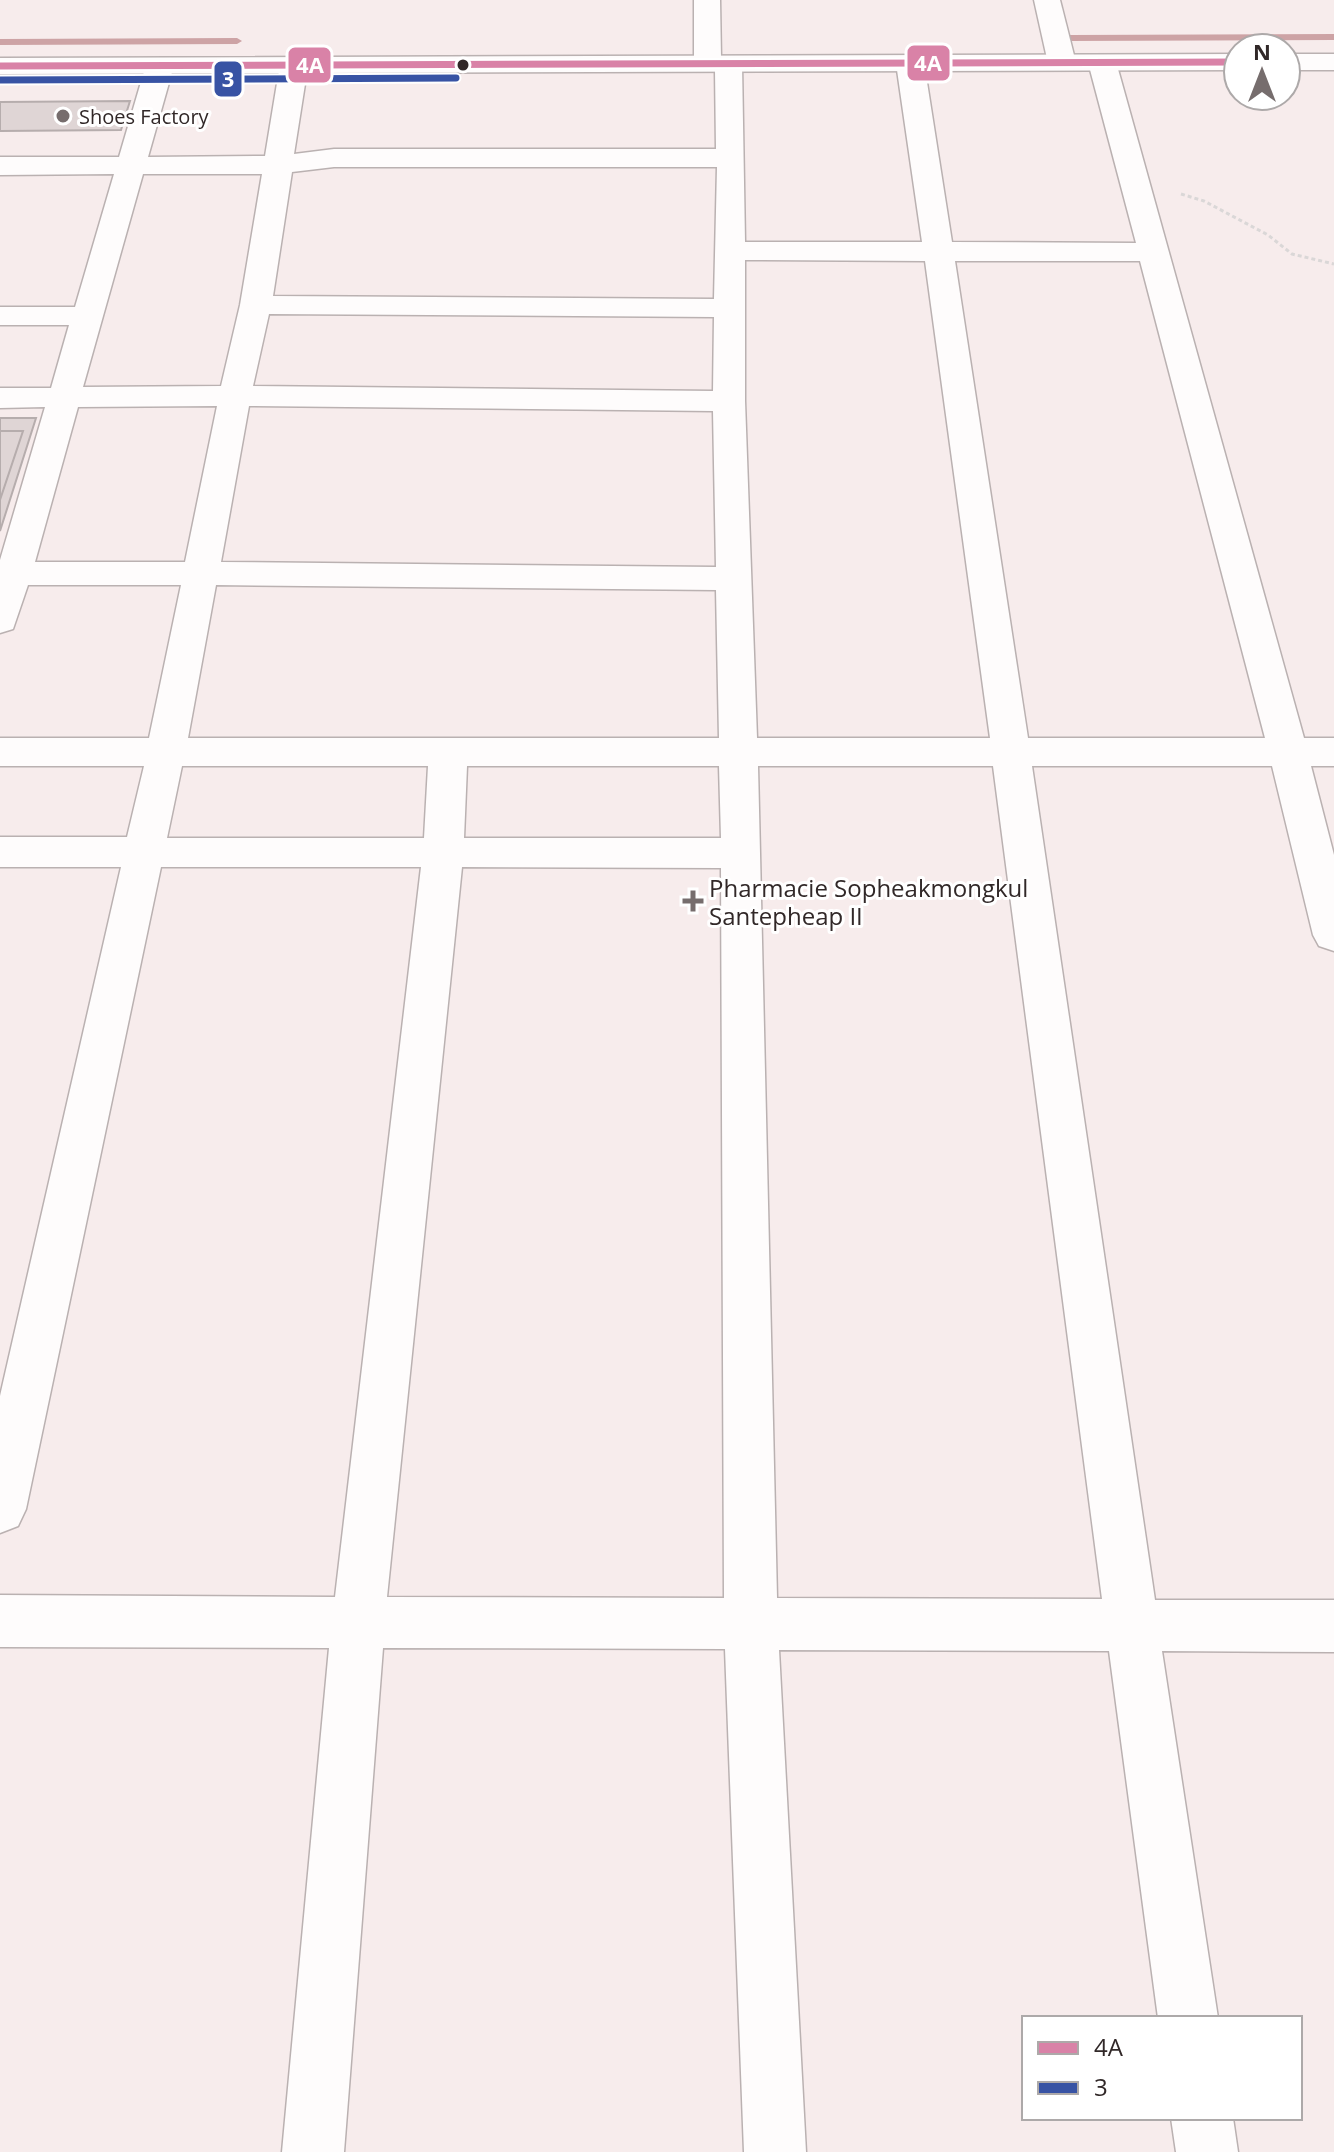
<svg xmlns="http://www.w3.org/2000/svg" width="1334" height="2152" font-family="'Open Sans',sans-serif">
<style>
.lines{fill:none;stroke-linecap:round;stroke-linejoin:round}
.stream{fill:#cda3a5;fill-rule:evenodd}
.building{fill:#dfd5d5;stroke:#b6adad;stroke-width:2}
.minor-casing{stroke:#bab1b1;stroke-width:3}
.major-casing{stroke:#bab1b1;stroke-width:3}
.path{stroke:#dad7d7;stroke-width:3;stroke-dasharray:4 3;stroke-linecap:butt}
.minor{fill:#fefcfc;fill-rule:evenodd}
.major{fill:#fefcfc;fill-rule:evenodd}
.bus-1-casing{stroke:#fff;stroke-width:11}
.bus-2-casing{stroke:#fff;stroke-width:11}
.bus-1{stroke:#d982a7;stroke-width:7}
.bus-2{stroke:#3853a4;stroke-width:7}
.bus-dot{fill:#312828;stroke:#fff;stroke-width:3}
.poi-dot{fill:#766d6d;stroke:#fff;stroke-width:3}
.labels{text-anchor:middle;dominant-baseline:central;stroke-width:6;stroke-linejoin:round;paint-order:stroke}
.far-poi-label{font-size:20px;fill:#312828;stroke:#fff;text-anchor:start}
.poi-label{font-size:24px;fill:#312828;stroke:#fff;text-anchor:start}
.line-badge{stroke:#fff;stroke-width:3}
.badge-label{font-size:22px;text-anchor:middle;font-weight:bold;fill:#fff}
</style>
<rect width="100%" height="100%" fill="#f7ecec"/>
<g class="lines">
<g class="stream">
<polygon points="1334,34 1334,40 1070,41 1065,38 1070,35"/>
<polygon points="0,39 237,38 242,41 237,44 0,45"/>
</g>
</g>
<g class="building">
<polygon points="130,101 121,130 0,131 0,102"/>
<polygon points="0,418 36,418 0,531"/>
<polygon points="0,431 23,431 0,500"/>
</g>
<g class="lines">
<defs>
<g id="minor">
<path d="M694,0h26l1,58h17l4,6 3,178h177l-26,-179 4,-6h20l4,6 28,179 184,1 -48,-181 4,-6h20l4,6 188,676h30v28h-23l23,89v96l-15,-5 -6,-11 -41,-169h-240l123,834h179v52l-172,-1 56,367h-60l-49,-367 -330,-1 27,502h-62l-19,-503 -342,-1 -39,504h-62l47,-504 -329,-1v-52l335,2 86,-730h-260l-135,642 -8,17 -18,7v-137l121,-529h-121v-30h127l17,-71h-144v-28h149l32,-153h-153l-15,44 -13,4v-73l45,-153 -45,1v-20h51l18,-63h-69v-18h75l39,-133 -114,1v-18h119l27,-92 4,-6h20l4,6 -26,92 117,-1 15,-91 4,-6h20l4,6 -14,89 40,-5h382l-1,-79h-17l-4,-6zM334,167h383l-3,132 -441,-3 19,-124zM143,174h119l-22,131 -19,81 -138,1zM745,260l180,1 65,477h-233l-12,-337zM955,261h185l125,477h-237zM269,314l445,3 -1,74 -460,-5zM217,406l-32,156h-150l43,-155zM249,406l464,5 3,156 -495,-5zM216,585l500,5 3,148h-531zM182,766h246l-4,72h-257zM467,766h252l2,72h-257zM758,766h235l109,833 -325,-1zM462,867l259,1 3,730 -337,-1z"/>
<polygon points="1034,0 1060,0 1076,63 1072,69 1052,69 1048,63"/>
<polygon points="1171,2118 1233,2118 1238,2152 1176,2152"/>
</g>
<g id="major">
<polygon points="1238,54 1238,70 0,74 0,58"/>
<rect x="1286" y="54" width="48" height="16"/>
</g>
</defs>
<use href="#minor" class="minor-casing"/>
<use href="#major" class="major-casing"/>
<polyline class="path" points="1181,194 1204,201 1268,235 1292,254 1334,264"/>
<use href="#minor" class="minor"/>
<use href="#major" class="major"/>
<defs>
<polyline id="bus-1" points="0,66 1238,62"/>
<polyline id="bus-2" points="0,80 456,78"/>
</defs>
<use href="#bus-1" class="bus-1-casing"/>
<use href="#bus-2" class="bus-2-casing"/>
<use href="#bus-1" class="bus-1"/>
<use href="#bus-2" class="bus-2"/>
</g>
<circle class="bus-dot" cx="463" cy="65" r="7"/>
<g class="poi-dot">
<circle cx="63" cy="116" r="8"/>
<path d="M689 889h8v8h8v8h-8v8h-8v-8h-8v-8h8z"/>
</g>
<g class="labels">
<g class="far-poi-label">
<text x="79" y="116">Shoes Factory</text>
</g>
<g class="poi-label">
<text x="709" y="887">Pharmacie Sopheakmongkul<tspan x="709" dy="28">Santepheap II</tspan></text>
</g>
</g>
<g class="line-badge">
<rect x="906" y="44" width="45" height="38" rx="8" fill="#d982a7"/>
<rect x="287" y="46" width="45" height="38" rx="8" fill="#d982a7"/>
<rect x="213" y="60" width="30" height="38" rx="8" fill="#3853a4"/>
</g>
<g class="badge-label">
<text x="928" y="71">4A</text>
<text x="310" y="73">4A</text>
<text x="228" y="87">3</text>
</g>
<rect x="1022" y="2016" width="280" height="104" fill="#ffffff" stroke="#ada9a9" stroke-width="2"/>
<rect x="1038" y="2042" width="40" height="12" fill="#d982a7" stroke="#ada9a9" stroke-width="2"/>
<text x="1094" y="2056" font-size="24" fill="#312828">4A</text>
<rect x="1038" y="2082" width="40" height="12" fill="#3853a4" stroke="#ada9a9" stroke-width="2"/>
<text x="1094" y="2096" font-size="24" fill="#312828">3</text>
<g transform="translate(1262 72)"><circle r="38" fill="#ffffff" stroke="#ada9a9" stroke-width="2"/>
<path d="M0-6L14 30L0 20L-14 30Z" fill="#766d6d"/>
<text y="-12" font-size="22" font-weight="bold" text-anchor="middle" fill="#312828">N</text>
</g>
</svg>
